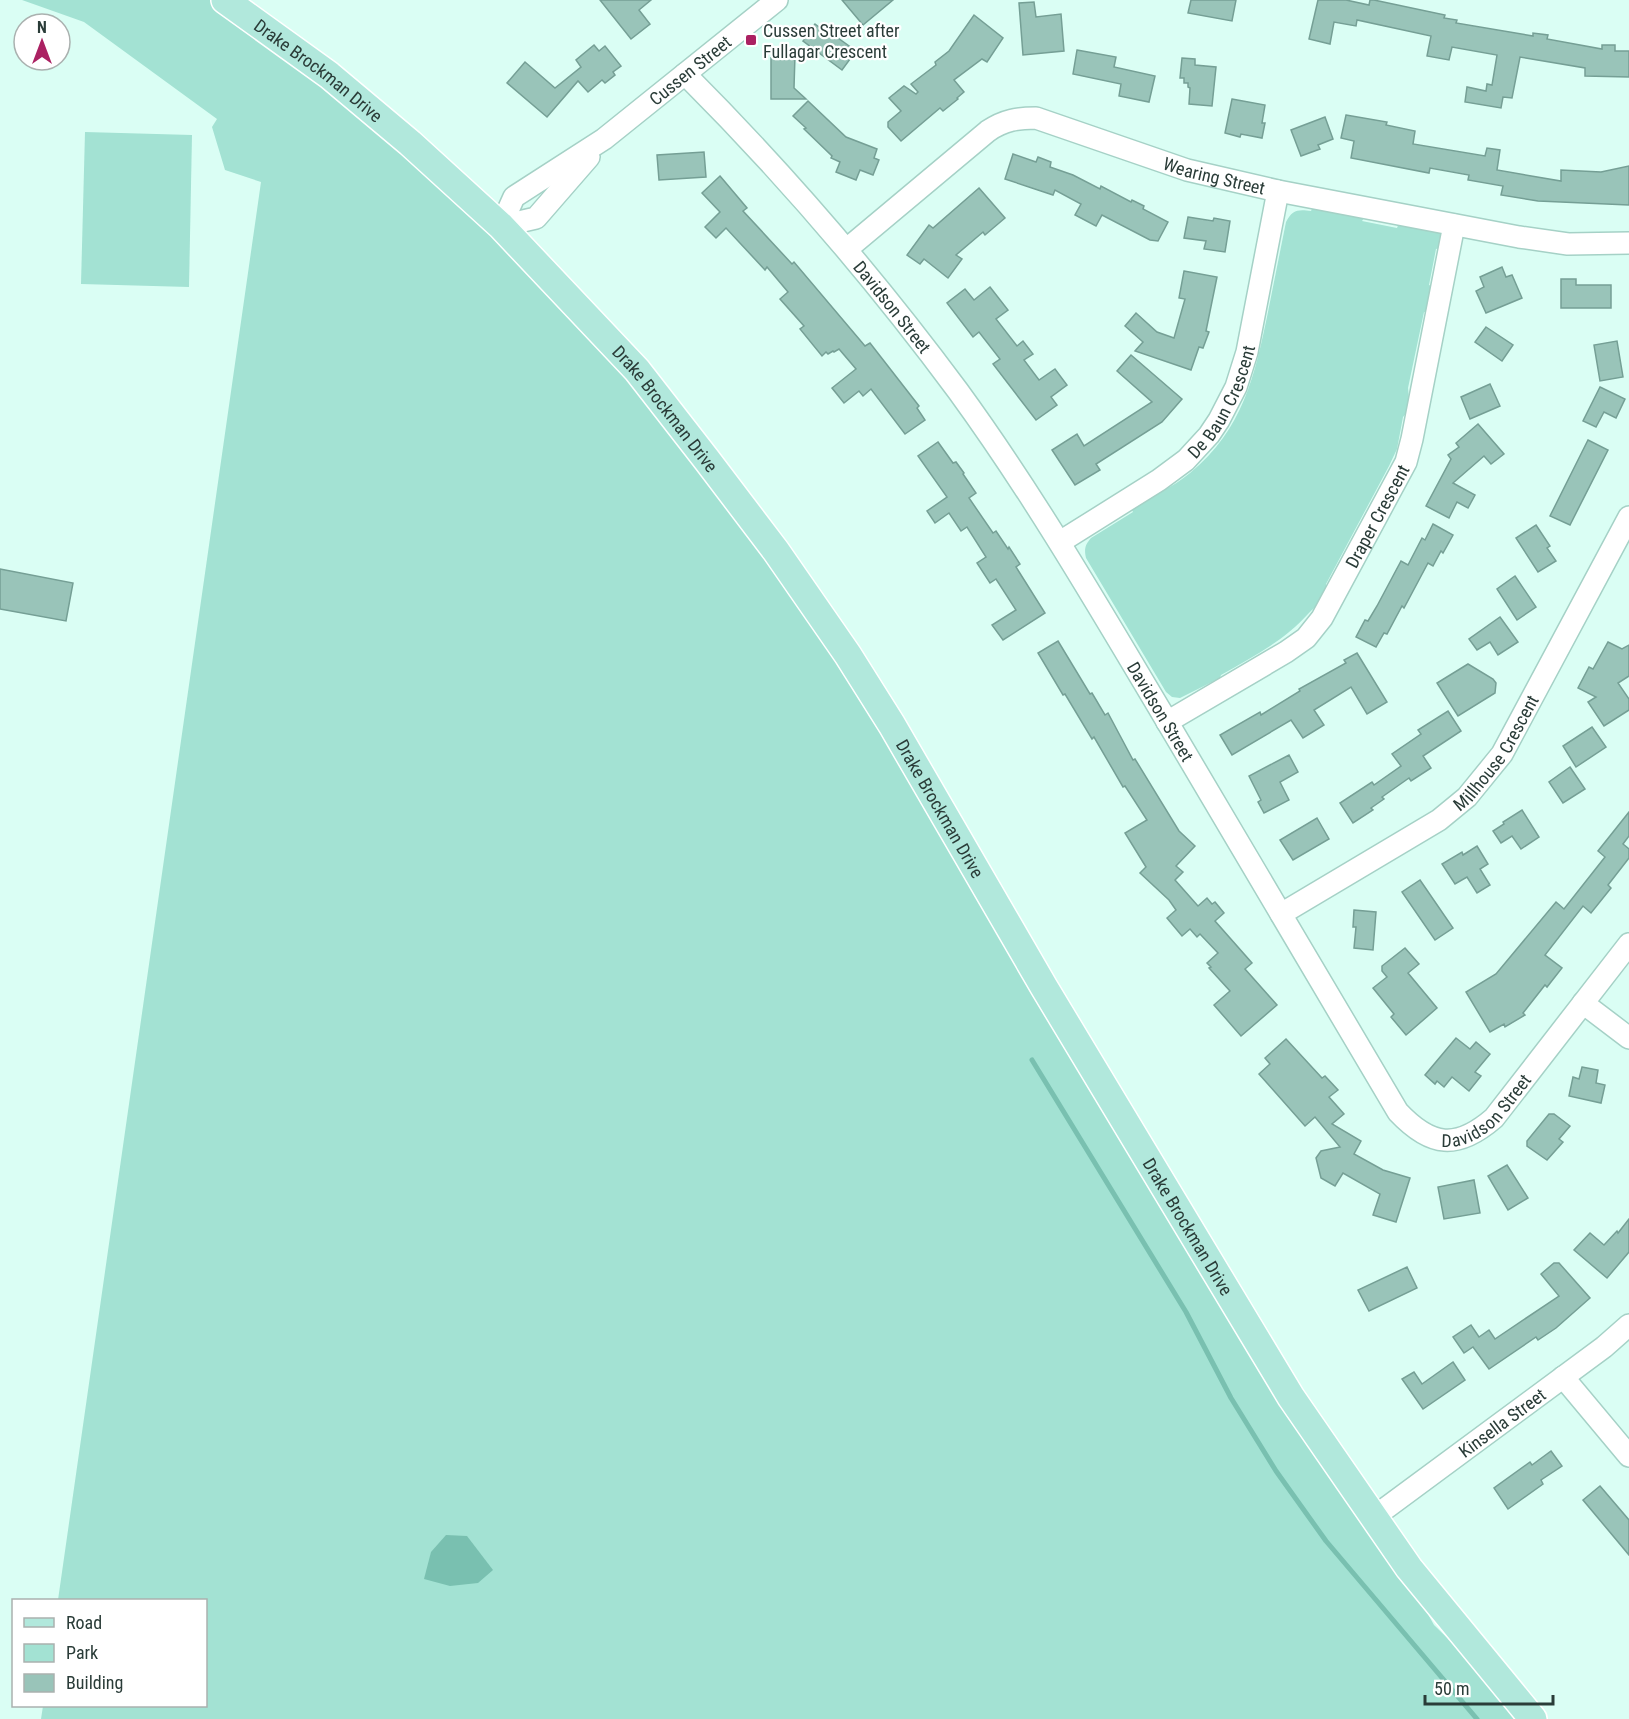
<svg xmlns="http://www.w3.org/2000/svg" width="1629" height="1719" font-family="'Roboto Condensed',sans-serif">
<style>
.green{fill:#a3e2d3}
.water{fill:#79c0b0}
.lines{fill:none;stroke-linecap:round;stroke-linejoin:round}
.stream{stroke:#79c0b0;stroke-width:5}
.building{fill:#99c4b9;stroke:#759f95;stroke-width:1.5}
.minor-casing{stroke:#a5d1c6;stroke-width:24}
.major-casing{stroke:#fff;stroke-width:30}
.minor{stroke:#fff;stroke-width:21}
.major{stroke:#b1e8dc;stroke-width:27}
.poi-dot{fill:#ab2162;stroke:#fff;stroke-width:2}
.labels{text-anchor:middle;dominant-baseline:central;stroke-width:4.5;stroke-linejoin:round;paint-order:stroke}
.poi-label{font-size:18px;fill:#2a3c38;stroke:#fff;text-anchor:start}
.street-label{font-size:18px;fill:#2a3c38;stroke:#fff}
</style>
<rect width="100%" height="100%" fill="#dafef4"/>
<g class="green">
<polygon points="22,0 225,0 501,226 776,551 1374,1517 1434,1625 1530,1719 41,1719 43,1706 206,1706 206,1600 58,1600 261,182 225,170 212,127 217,119 84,22"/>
<polygon points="85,132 192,135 189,287 81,284"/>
<path d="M1314,204l50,14 -2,3 35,7 2,-5 39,7 4,8 -2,10 -4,1 -7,36 5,2 -7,26 -3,-1 -16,76 2,21 -7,8 -6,32 -8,17 -63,118c1,18 -8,19 -18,30 -24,27 -56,43 -87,61l-1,3 -40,20 -8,-1 -6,-5 -80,-134c-2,-9 -1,-13 5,-20l42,-26 -1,-2c19,-14 40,-22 58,-37 53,-43 65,-98 78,-161 6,-30 12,-60 18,-90 6,-12 12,-13 25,-11z"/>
</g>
<polygon class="water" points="446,1535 467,1536 493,1570 478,1583 450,1586 424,1579 431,1552"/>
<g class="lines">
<polyline class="stream" points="1032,1060 1186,1312 1231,1398 1276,1471 1326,1541 1477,1719"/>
</g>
<g class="building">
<polygon points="600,0 651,0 639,10 650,24 631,39"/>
<polygon points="842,0 893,0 863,25"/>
<polygon points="1191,0 1236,0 1232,21 1188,13"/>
<polygon points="1318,0 1346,0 1369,5 1370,0 1374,0 1445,15 1444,18 1457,20 1456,23 1533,36 1533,33 1548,35 1547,39 1602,49 1602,45 1615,45 1615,51 1629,51 1629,77 1585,76 1585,68 1520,57 1512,98 1503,97 1501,108 1465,102 1467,87 1486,91 1487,84 1492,85 1497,55 1452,47 1449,60 1427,56 1431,36 1357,20 1356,26 1334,22 1330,44 1309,39"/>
<polygon points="1034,2 1036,17 1061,14 1064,51 1023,55 1019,3"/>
<polygon points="974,15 1003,38 987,62 982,59 954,80 964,92 957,98 958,99 943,111 940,108 901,141 888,127 888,122 901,111 889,98 904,86 916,94 918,92 911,84 936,65 935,62 949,51"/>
<polygon points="815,24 823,30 824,28 856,51 842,70 803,41"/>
<polygon points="594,45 599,51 605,46 621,66 613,72 615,75 605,83 602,80 588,92 578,81 547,117 507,83 525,62 555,88 581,67 576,60"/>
<polygon points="1077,50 1116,57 1114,67 1155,76 1149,102 1119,96 1121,84 1073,74"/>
<polygon points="774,54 795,55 794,88 806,99 771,99 771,58 774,58"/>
<polygon points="1182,58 1195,59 1195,65 1216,67 1212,106 1189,104 1190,88 1188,87 1188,83 1184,83 1184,78 1180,78"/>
<polygon points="1232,99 1265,105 1262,123 1265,123 1262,138 1241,134 1240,137 1225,133"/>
<polygon points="808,101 846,137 877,149 874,158 879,160 873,175 860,170 856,180 836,172 840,162 831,158 832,156 804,129 806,128 793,116"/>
<polygon points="1346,115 1387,122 1386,125 1415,131 1413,144 1485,156 1487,148 1500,150 1497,170 1561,181 1561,170 1601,172 1629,166 1629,205 1538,201 1501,195 1503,186 1468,180 1469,175 1430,168 1429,173 1351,158 1354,141 1341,138"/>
<polygon points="1325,117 1333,139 1318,145 1320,149 1301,156 1291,130"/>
<polygon points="704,152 706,177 659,180 657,155"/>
<polygon points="1013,154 1036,162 1038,157 1051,162 1050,167 1073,175 1100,189 1101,186 1131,202 1132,200 1144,206 1143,209 1168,222 1158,241 1150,240 1102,215 1096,226 1075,215 1081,204 1055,190 1053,195 1005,179"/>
<polygon points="720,176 747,208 743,211 792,264 794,262 865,346 870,343 919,406 917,408 925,420 905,434 871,389 863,396 859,391 844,403 832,388 856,369 839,349 834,352 833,351 828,354 826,352 822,356 800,329 804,326 780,299 788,292 767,267 765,270 726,228 716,238 705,227 720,212 702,193"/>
<polygon points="979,188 1005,218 985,235 983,232 956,255 962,259 948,278 924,259 920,264 907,255 929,225 933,228"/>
<polygon points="1188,217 1213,221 1214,218 1230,221 1225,252 1204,249 1206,241 1184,238"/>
<polygon points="1502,267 1506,277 1512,275 1522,298 1486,313 1476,291 1484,287 1480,277"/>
<polygon points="1184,271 1217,277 1206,331 1209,332 1203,348 1199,347 1191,370 1135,351 1143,342 1125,326 1136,313 1157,332 1174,338 1185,299 1179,298"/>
<polygon points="1561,279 1576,279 1576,285 1611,285 1611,308 1561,308"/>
<polygon points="990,287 1008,310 996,319 1017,346 1023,341 1033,354 1024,360 1039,380 1055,369 1067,385 1051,397 1057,405 1036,420 993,364 1000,359 979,332 973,337 947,303 965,289 974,300"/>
<polygon points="1486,327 1513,345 1502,361 1475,342"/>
<polygon points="1617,341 1623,377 1600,381 1594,345"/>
<polygon points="1131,355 1182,399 1162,422 1096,464 1100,470 1075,485 1052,450 1077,434 1084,446 1152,402 1117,371"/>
<polygon points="1490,384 1500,406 1470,419 1461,397"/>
<polygon points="1600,387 1625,399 1616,418 1604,412 1596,427 1583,421"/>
<polygon points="1478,424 1504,454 1491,464 1484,456 1453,483 1475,495 1468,508 1457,502 1449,518 1426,506 1451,459 1448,455 1459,447 1456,443"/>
<polygon points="1588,440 1608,450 1570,525 1550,516"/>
<polygon points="938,442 953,463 956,462 964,473 963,474 976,493 969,498 993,533 996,531 1008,549 1009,547 1020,564 1016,567 1045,613 1003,640 992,625 1016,610 996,579 990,583 977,563 986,557 967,527 961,531 949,513 935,523 927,511 947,497 918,456"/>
<polygon points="1433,524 1453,535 1443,553 1441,551 1433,566 1428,563 1404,608 1402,606 1387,634 1384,633 1376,647 1356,637 1365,620 1368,621 1377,606 1401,561 1408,565 1422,538 1425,540"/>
<polygon points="1536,525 1550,546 1547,548 1556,561 1538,572 1516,538"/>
<polygon points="0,569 73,583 66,621 0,609"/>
<polygon points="1515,576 1536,607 1517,620 1497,589"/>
<polygon points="1500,617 1518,642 1498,655 1490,642 1477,650 1469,639"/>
<polygon points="1058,641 1090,694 1092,693 1105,715 1108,713 1133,760 1135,759 1179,831 1195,846 1176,866 1183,872 1175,880 1198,906 1207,898 1212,904 1215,902 1224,913 1215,921 1252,963 1245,969 1277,1005 1241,1036 1214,1005 1230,991 1209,968 1211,967 1207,963 1218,953 1200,934 1197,937 1190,929 1182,936 1167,918 1176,910 1169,900 1140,873 1146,867 1125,833 1147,820 1125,786 1123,787 1094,737 1092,739 1065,694 1063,695 1038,653"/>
<polygon points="1608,642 1622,649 1629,645 1629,676 1618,683 1629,699 1629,710 1604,726 1588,702 1596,697 1578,688 1589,667 1593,669"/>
<polygon points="1357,653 1387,702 1367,714 1351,687 1314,710 1324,725 1303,738 1291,720 1232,755 1220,735 1260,712 1261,715 1300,691 1299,689 1346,663 1344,660"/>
<polygon points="1468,664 1493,679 1496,683 1495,693 1458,716 1437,683"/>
<polygon points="1448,711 1461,731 1423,756 1431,768 1411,781 1409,778 1382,797 1384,799 1371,808 1373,810 1353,823 1340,803 1372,782 1374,785 1401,766 1392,754 1421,734 1418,730"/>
<polygon points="1592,727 1606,747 1576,767 1563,746"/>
<polygon points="1289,755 1298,772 1280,782 1289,800 1264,813 1258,802 1261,800 1249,776"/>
<polygon points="1570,767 1585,789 1563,803 1549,782"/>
<polygon points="1522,810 1539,837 1521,849 1512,836 1501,843 1493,831 1504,824 1503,822"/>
<polygon points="1629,812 1629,836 1623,844 1629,849 1629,858 1608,885 1611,888 1591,913 1583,906 1545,955 1562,968 1547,987 1545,985 1523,1013 1525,1015 1505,1027 1504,1024 1490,1032 1466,992 1496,974 1556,902 1564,909 1605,857 1598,851"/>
<polygon points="1317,818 1329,839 1293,860 1280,840"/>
<polygon points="1477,846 1488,864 1480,869 1490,885 1477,893 1467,877 1455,884 1442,864 1462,852 1463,855"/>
<polygon points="1420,880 1453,928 1435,940 1402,892"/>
<polygon points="1354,910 1376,912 1373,950 1354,948 1356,927 1353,927"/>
<polygon points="1405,948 1419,964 1408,973 1437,1008 1406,1035 1391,1017 1394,1014 1373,988 1387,977 1382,971 1382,966"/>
<polygon points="1456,1038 1470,1049 1476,1042 1490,1054 1475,1072 1481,1076 1469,1091 1452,1077 1444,1087 1437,1081 1435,1084 1425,1075"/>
<polygon points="1286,1039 1322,1078 1325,1076 1338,1090 1329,1097 1344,1114 1332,1124 1361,1141 1354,1154 1383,1170 1410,1178 1396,1222 1373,1215 1380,1194 1343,1173 1335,1186 1321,1178 1316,1158 1321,1151 1340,1147 1315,1117 1305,1126 1259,1074 1270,1064 1265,1058"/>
<polygon points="1582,1067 1598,1070 1596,1083 1605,1085 1601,1103 1569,1096 1573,1077 1579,1079"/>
<polygon points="1549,1114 1554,1114 1570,1126 1559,1139 1563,1142 1547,1160 1527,1146 1527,1141"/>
<polygon points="1507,1165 1528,1198 1508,1210 1488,1176"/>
<polygon points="1474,1180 1480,1213 1444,1219 1438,1187"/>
<polygon points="1629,1219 1629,1252 1607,1278 1574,1250 1590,1233 1604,1245 1617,1231 1618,1233"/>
<polygon points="1554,1263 1559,1263 1590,1298 1556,1328 1538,1340 1536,1337 1489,1369 1473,1347 1464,1353 1453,1337 1471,1325 1479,1337 1489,1330 1495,1339 1559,1296 1541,1274"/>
<polygon points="1407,1267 1417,1288 1369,1311 1358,1290"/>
<polygon points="1453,1362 1465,1380 1423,1409 1402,1379 1414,1372 1422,1384"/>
<polygon points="1551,1451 1562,1466 1541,1480 1543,1484 1508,1509 1494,1488 1530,1462 1532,1465"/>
<polygon points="1600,1486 1629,1520 1629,1555 1583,1500"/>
</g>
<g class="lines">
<defs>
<g id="minor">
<path id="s1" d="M685,74c99,99 190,205 273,317 75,103 139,213 204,322 79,133 157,266 236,399 33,35 59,38 96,6l135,-174"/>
<path id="s2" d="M501,226l13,-29 90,-58 173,-139"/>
<polyline points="501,226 536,218 589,157"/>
<path id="s3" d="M847,249l141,-118c16,-11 30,-13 48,-13l151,52 91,21 241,46 49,7 61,-1"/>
<path id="s4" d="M1060,542l99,-62 27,-20 23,-25 10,-15 17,-33 11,-35 31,-161"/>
<path id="s5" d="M1167,722l119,-70 20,-14 16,-20 84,-156 6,-23 42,-214"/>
<path id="s6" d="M1281,914l158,-94 28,-23 35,-43 127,-237"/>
<polyline points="1583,1003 1629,1038"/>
<polyline points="1563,1377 1629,1456"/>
<path id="s7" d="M1374,1517l230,-170 25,-22"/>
</g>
<g id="major">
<path id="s8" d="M225,0l104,75 81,68 91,83 136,144 70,90 69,91 72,104 44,70 152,262 247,410 118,171 124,151"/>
</g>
</defs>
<use href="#minor" class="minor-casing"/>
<use href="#major" class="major-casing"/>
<use href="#minor" class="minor"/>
<use href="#major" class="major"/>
</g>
<rect class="poi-dot" x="745" y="34" width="12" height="12" rx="3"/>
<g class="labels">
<g class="poi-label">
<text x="763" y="30">Cussen Street after<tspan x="763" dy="21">Fullagar Crescent</tspan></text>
</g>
<g class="street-label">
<text stroke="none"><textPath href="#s8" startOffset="117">Drake Brockman Drive</textPath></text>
<text stroke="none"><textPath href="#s2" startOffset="249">Cussen Street</textPath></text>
<text stroke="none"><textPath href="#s3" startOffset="422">Wearing Street</textPath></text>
<text stroke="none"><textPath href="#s1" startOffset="312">Davidson Street</textPath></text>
<text stroke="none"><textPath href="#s4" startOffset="220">De Baun Crescent</textPath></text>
<text stroke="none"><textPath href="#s8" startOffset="603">Drake Brockman Drive</textPath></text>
<text stroke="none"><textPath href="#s5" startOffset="304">Draper Crescent</textPath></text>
<text stroke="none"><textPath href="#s1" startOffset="798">Davidson Street</textPath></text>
<text stroke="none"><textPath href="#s6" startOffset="273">Millhouse Crescent</textPath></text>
<text stroke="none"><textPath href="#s8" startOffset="1089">Drake Brockman Drive</textPath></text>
<text stroke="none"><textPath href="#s1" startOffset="1372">Davidson Street</textPath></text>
<text stroke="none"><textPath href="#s8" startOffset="1575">Drake Brockman Drive</textPath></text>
<text stroke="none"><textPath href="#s7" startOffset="159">Kinsella Street</textPath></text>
</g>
</g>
<rect x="12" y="1599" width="195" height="108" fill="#ffffff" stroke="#aab1af" stroke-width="1.5"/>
<rect x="24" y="1618" width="30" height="9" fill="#b1e8dc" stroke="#aab1af" stroke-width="1.5"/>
<text x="66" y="1629" font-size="18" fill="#2a3c38">Road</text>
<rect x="24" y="1644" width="30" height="18" fill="#a3e2d3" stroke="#aab1af" stroke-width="1.5"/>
<text x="66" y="1659" font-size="18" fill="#2a3c38">Park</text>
<rect x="24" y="1674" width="30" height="18" fill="#99c4b9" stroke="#aab1af" stroke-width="1.5"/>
<text x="66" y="1689" font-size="18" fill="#2a3c38">Building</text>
<g transform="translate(42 42)"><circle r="28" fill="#ffffff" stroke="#aab1af" stroke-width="1.5"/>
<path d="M0-4.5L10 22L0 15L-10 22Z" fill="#ab2162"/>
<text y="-9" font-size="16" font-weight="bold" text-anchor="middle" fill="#2a3c38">N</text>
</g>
<path d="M1425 1695v9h128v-9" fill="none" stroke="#2a3c38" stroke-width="3"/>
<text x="1434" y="1695" font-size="18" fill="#2a3c38" stroke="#ffffff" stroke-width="4.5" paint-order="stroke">50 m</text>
</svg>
